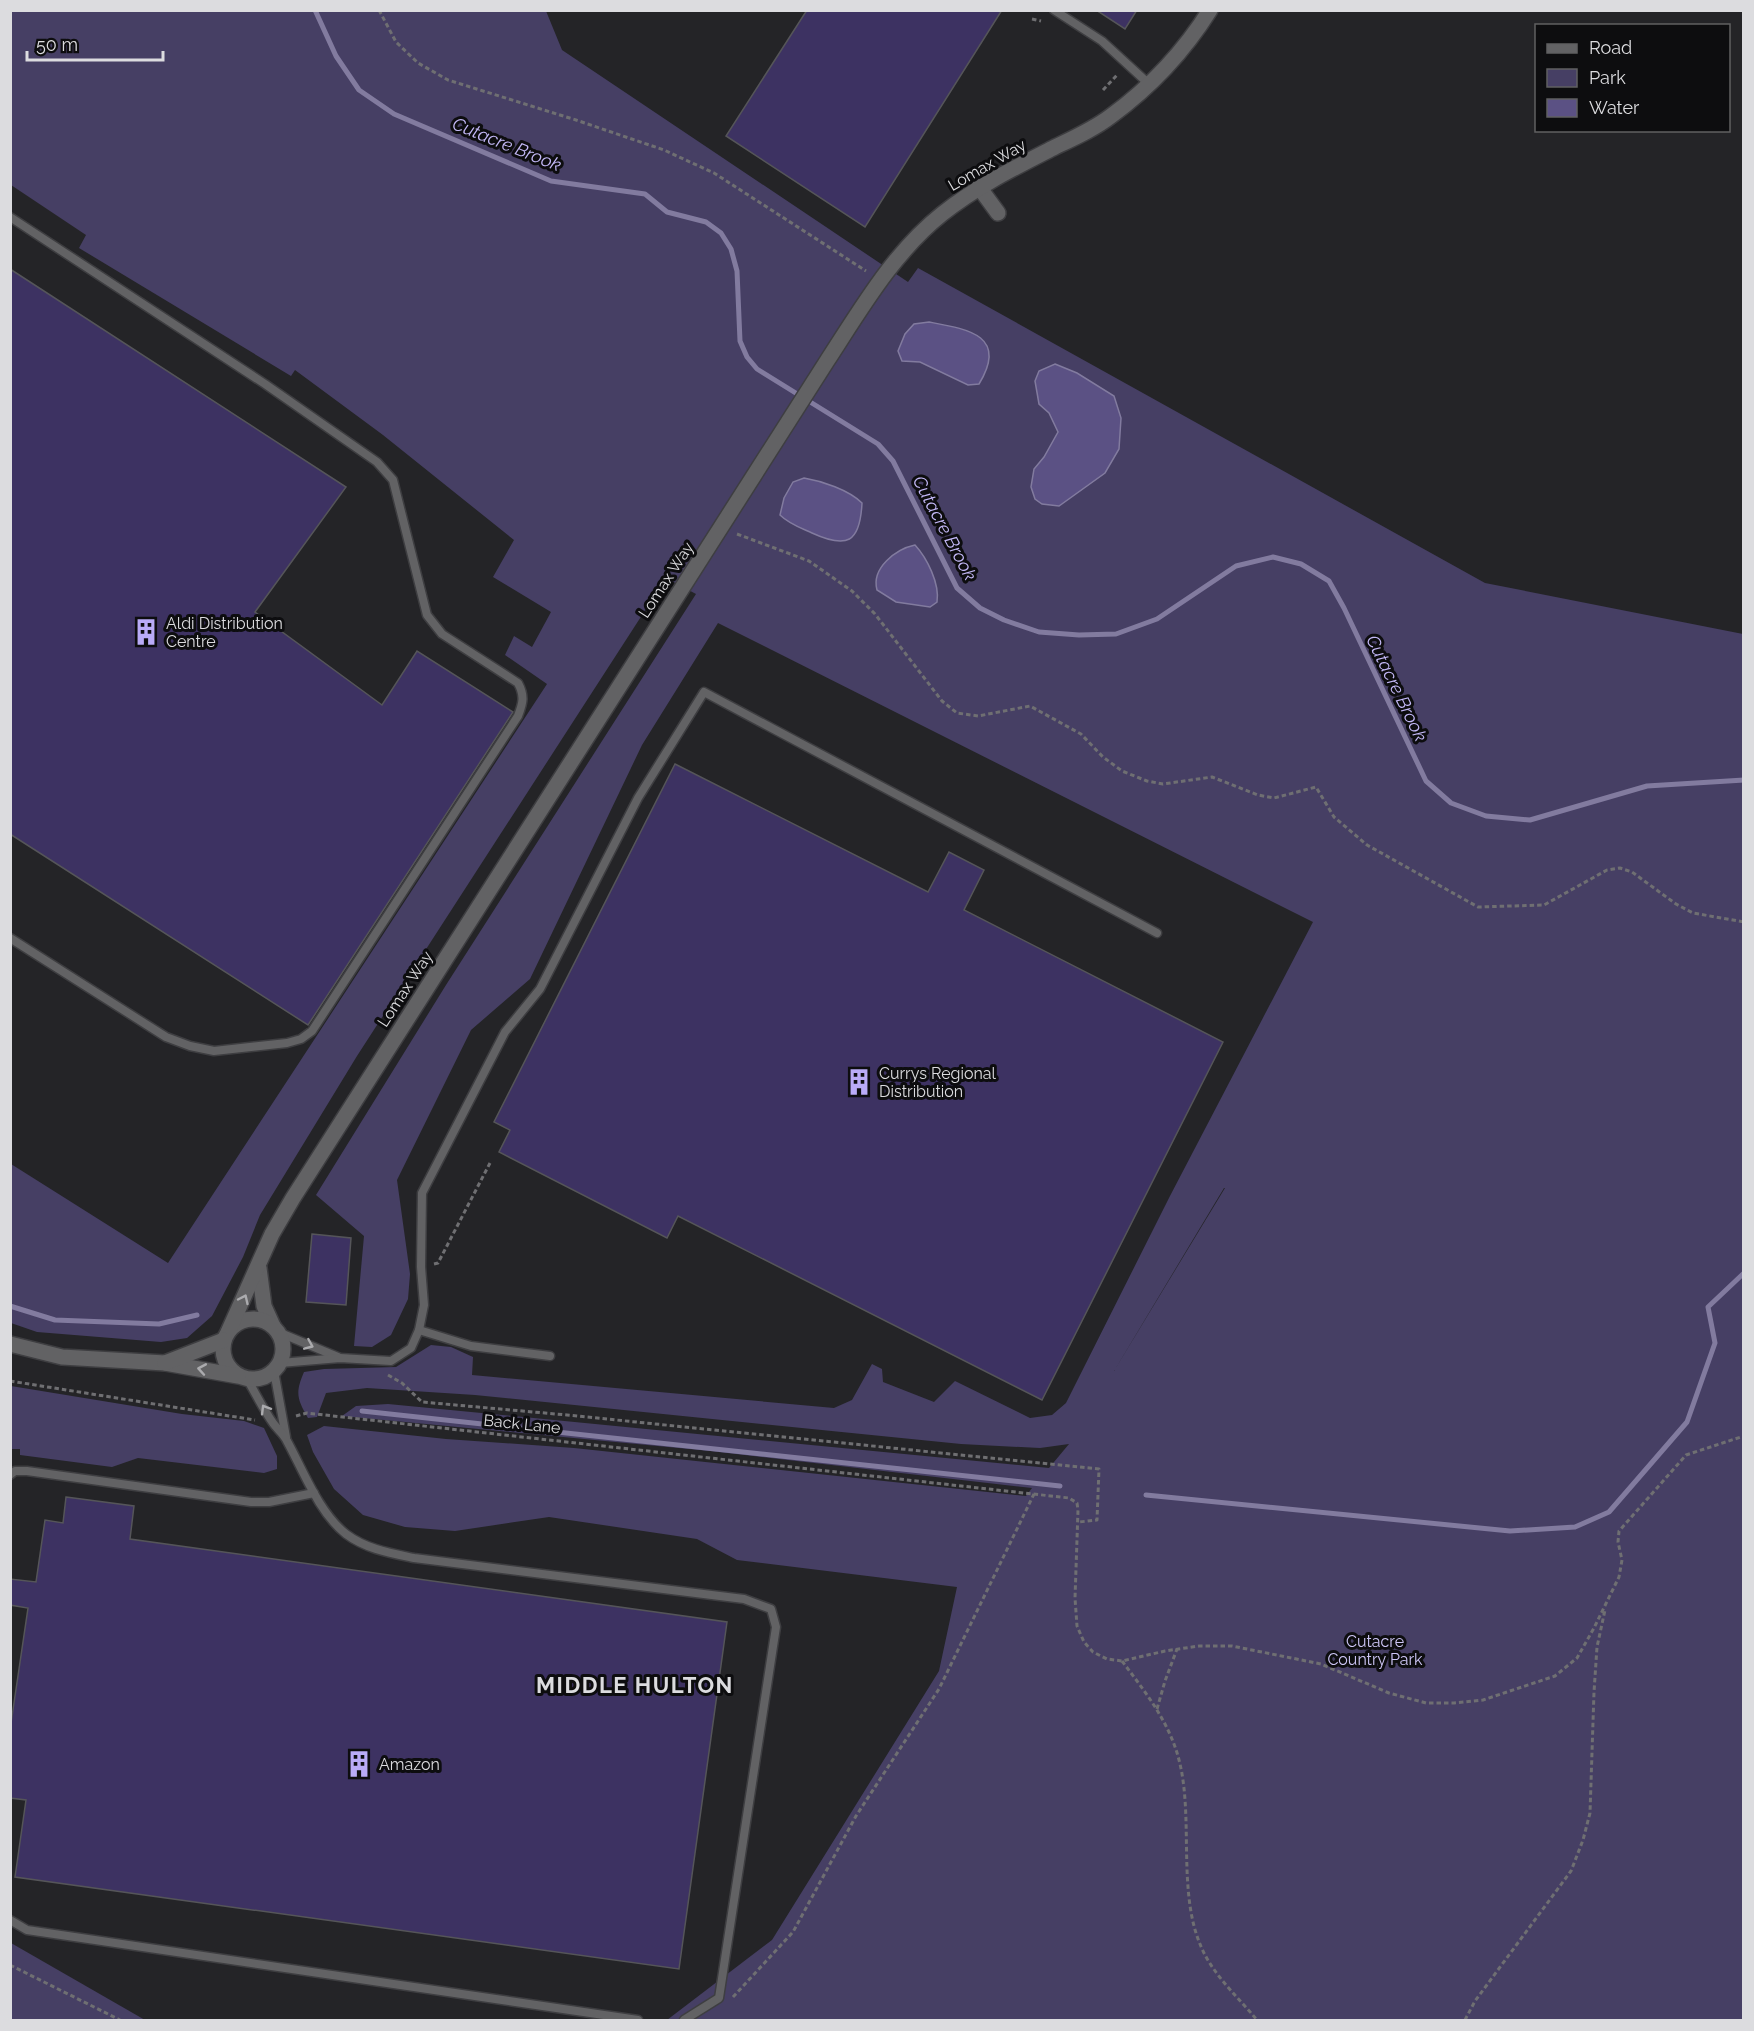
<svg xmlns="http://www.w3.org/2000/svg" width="1754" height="2031" font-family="Raleway,sans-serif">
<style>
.green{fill:#463f64;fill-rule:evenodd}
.water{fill:#5b5184;stroke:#827b9f;stroke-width:1.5}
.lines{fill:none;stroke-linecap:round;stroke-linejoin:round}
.stream{stroke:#827b9f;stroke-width:5}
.building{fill:#3d3262;stroke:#555559;stroke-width:1.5}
.lane-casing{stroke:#3e3e41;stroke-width:11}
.street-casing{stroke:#3e3e41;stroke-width:18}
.path{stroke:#6f6f72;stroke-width:3;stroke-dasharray:4.5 3;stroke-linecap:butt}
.lane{stroke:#626264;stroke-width:8}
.street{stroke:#626264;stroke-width:15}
.oneway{stroke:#ababae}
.labels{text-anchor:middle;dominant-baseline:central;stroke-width:6;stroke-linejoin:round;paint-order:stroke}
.street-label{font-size:16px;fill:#dcdcdf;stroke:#0d0d0f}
.poi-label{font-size:16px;fill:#dcdcdf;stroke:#0d0d0f;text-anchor:start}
.park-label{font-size:16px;fill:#cec6f6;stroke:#0d0d0f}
.water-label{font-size:18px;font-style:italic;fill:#c4b9f8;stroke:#0d0d0f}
.district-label{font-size:22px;font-weight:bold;letter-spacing:1.5px;fill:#dcdcdf;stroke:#0d0d0f}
</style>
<rect width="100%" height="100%" fill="#242427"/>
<g class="green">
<path d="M11,11h535l16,39 346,232 10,-14 567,315 258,51v1386h-1076l105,-80 167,-269 18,-84 -220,-27 -40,-21 -148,-22 -94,14 -50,-4 -42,-12 -29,-26 -21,-37 -6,-17 17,-9 122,13 128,9 452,48 6,-8 -322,-37 -368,-35 14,-10 32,-2 661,64 20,-24 -29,4 -79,-4 -486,-49 -108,-7 -41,5 -9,24 -9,1c-11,-19 -13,-25 -4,-46l20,-3 72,-2 35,-22 20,2 22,10 -1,18 362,33 18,-8 20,-36 10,5 1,13 51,20 21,-21 75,37 22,-3 14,-12 104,-207 143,-274 -595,-299 -76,122 -112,234 -59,51 -74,150 13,94 -2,25 -17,36 -19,12 -18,-1 10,-110 -48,-41 130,-210 250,-391 -30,-16 -309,478 -97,159 -17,42 -31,59 -25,22 -26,4 -124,-10 -26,-9v-159l157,99 379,-579 -42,-29 9,-19 18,11 19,-35 -58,-35 21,-37 -131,-105 -88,-65 -4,6 -212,-128 7,-13 -75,-50zM1225,1188l-111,183 110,-183z"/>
<polygon points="11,1386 182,1414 244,1421 264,1428 277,1456 277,1469 264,1473 138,1458 112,1467 20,1455 20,1449 11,1449"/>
<polygon points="10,1943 11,1943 145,2020 11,2020"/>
</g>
<g class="water">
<path d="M929,322c38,7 80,13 50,62l-11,1 -48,-23 -18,-1 -4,-10 7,-17 9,-10z"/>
<polygon points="1055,364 1077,373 1114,396 1121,418 1119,449 1105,473 1059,506 1042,504 1035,499 1031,487 1034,469 1044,457 1058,432 1049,413 1039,404 1035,381 1039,371"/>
<path d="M804,478c18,3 45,12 58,25 -2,40 -15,46 -50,30 -11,-5 -23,-9 -32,-18l4,-17 9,-16z"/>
<path d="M915,545c12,13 25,39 22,57l-7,5 -34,-5 -19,-12c-6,-22 19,-41 38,-45z"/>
</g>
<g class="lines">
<g class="stream">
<polyline points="315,10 336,56 359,90 394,114 551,181 645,194 667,212 706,222 721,233 731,249 737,271 740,341 747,357 757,369 878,444 893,461 957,588 980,608 1004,620 1039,632 1079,635 1116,634 1157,619 1236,566 1273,557 1301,564 1329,581 1344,608 1426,781 1451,803 1486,816 1530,820 1647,786 1744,780"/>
<polyline points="10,1306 55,1320 159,1324 197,1315"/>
<polyline points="362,1411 1060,1486"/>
<polyline points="1146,1495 1510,1531 1575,1527 1609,1512 1687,1422 1715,1343 1708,1307 1744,1273"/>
</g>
</g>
<g class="building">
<polygon points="807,10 1002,10 865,227 726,136"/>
<polygon points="1096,10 1137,10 1125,29"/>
<polygon points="10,269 346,487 255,612 382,705 417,651 513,712 308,1025 10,834"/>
<polygon points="675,764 928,892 949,852 984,870 964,910 1223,1042 1042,1400 678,1216 667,1238 499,1152 510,1130 494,1122"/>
<polygon points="312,1234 351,1238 346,1305 306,1302"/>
<polygon points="66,1497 134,1506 130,1539 727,1622 679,1969 15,1877 26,1800 10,1798 10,1730 28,1608 10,1605 10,1579 36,1582 45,1520 63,1523"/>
</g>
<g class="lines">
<defs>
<g id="lane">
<polyline points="1054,10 1102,41 1149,84"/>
<path d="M10,217l255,167 112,78 16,18 34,135 15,19 76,49c7,13 5,20 0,33l-206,315 -11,8 -14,4 -73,8 -24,-5 -24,-9 -156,-99"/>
<polyline points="419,1330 471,1346 550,1356"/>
<polyline points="278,1332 338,1357"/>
<polyline points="280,1363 340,1358 391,1361 411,1348 419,1330 424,1305 421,1267 422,1193 505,1032 540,989 638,798 704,692 1157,933"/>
<polyline points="274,1371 286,1437"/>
<path d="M247,1379c9,15 16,30 26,44 4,6 11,11 14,18 16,29 32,72 59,93 20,15 44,19 68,24l330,41 27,10 5,18 -57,371 -35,22"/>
<polyline points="10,1475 15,1471 27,1471 251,1502 269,1502 314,1493"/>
<polyline points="10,1920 27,1930 638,2020"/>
</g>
<g id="street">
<polyline points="979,187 998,213"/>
<polyline points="259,1268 264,1306 273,1326"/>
<circle cx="253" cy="1349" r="30"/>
<path d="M229,1330l43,-96 21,-36 534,-837c34,-52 66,-108 115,-147 35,-28 74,-47 113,-67 19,-9 39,-18 56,-31 41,-30 72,-63 99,-106"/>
<polyline points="10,1344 62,1357 165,1363 238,1376"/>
<polyline points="165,1363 224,1340"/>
</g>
</defs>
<use href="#lane" class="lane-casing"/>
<use href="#street" class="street-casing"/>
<g class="path">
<polyline points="379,10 396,42 418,63 448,80 576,120 664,150 714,173 866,271"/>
<polyline points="1032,19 1041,21"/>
<polyline points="1103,90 1118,74"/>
<polyline points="737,534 809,561 852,591 875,614 942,701 957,713 978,716 1030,706 1081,734 1103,757 1122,771 1147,781 1163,784 1212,777 1258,795 1274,798 1316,787 1334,817 1367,845 1478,907 1544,905 1607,870 1620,868 1632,872 1676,904 1693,913 1744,922"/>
<polyline points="434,1264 438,1263 490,1163"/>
<polyline points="388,1375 402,1383 422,1402 567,1415 1099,1469 1097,1520 1079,1522"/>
<polyline points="10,1381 255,1420"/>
<polyline points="296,1416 307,1413 1069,1498 1077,1503 1078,1510 1075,1598 1077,1626 1084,1642 1093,1652 1107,1659 1122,1661 1165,1651 1199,1646 1232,1646 1321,1664 1389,1693 1426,1703 1454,1703 1483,1700 1555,1676 1577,1658 1594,1628 1619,1577 1622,1560 1618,1542 1619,1531 1686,1455 1744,1436"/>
<path d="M1122,1661c24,32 49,63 58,103 13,56 -2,127 20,180 11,29 38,53 57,76"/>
<polyline points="1157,1709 1165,1681 1177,1649"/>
<polyline points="10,1965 120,2020"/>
<polyline points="733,1997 793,1932 856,1816 939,1689 1034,1494"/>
<polyline points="1465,2020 1475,2001 1571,1871 1583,1840 1590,1813 1594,1692 1597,1647 1605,1610"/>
</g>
<use href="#lane" class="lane"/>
<use href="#street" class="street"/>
</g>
<defs><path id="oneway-chevron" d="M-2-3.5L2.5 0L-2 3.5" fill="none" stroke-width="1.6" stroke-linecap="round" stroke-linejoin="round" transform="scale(1.5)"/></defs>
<g class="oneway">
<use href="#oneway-chevron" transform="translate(244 1299) rotate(-65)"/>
<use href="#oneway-chevron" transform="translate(309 1345) rotate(23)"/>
<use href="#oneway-chevron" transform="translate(202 1369) rotate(-170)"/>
<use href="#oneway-chevron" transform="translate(265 1409) rotate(-121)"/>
</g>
<defs>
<symbol id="building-bare" viewBox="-9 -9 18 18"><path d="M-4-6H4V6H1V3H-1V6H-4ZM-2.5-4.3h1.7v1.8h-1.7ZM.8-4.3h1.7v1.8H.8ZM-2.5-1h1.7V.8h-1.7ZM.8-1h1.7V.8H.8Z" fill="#b9abf7" stroke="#0d0d0f" stroke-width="2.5" paint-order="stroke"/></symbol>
</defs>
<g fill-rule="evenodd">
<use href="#building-bare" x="127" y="613" width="38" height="38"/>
<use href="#building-bare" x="840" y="1063" width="38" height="38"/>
<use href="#building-bare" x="340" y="1745" width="38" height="38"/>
</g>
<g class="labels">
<g class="street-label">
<text transform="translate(987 165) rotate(-30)">Lomax Way</text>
<text transform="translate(666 580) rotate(-57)">Lomax Way</text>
<text transform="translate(405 989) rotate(-57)">Lomax Way</text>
<text transform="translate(522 1424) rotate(6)">Back Lane</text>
</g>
<g class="poi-label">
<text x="166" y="623">Aldi Distribution<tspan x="166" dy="18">Centre</tspan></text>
<text x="879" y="1073">Currys Regional<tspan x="879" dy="18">Distribution</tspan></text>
<text x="379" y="1764">Amazon</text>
</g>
<g class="park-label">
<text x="1375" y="1641">Cutacre<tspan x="1375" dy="18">Country Park</tspan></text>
</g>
<g class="water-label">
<text transform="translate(507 144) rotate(22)">Cutacre Brook</text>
<text transform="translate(945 528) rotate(62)">Cutacre Brook</text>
<text transform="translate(1397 688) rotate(64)">Cutacre Brook</text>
</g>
<g class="district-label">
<text x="635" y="1685">MIDDLE HULTON</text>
</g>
</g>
<rect width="1754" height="2031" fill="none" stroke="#dcdcdf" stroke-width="24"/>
<rect x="1535" y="24" width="195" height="108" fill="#0d0d0f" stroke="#606062" stroke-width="1.5"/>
<rect x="1547" y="44" width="30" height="9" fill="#626264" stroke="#606062" stroke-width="1.5"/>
<text x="1589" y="54" font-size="18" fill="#dcdcdf">Road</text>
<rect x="1547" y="69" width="30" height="18" fill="#463f64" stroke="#606062" stroke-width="1.5"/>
<text x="1589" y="84" font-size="18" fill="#dcdcdf">Park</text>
<rect x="1547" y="99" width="30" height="18" fill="#5b5184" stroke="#606062" stroke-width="1.5"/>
<text x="1589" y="114" font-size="18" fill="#dcdcdf">Water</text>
<path d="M27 51v9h136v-9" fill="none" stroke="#dcdcdf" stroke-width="3"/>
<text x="36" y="51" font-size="18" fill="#dcdcdf" stroke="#0d0d0f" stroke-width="4.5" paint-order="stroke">50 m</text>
</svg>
